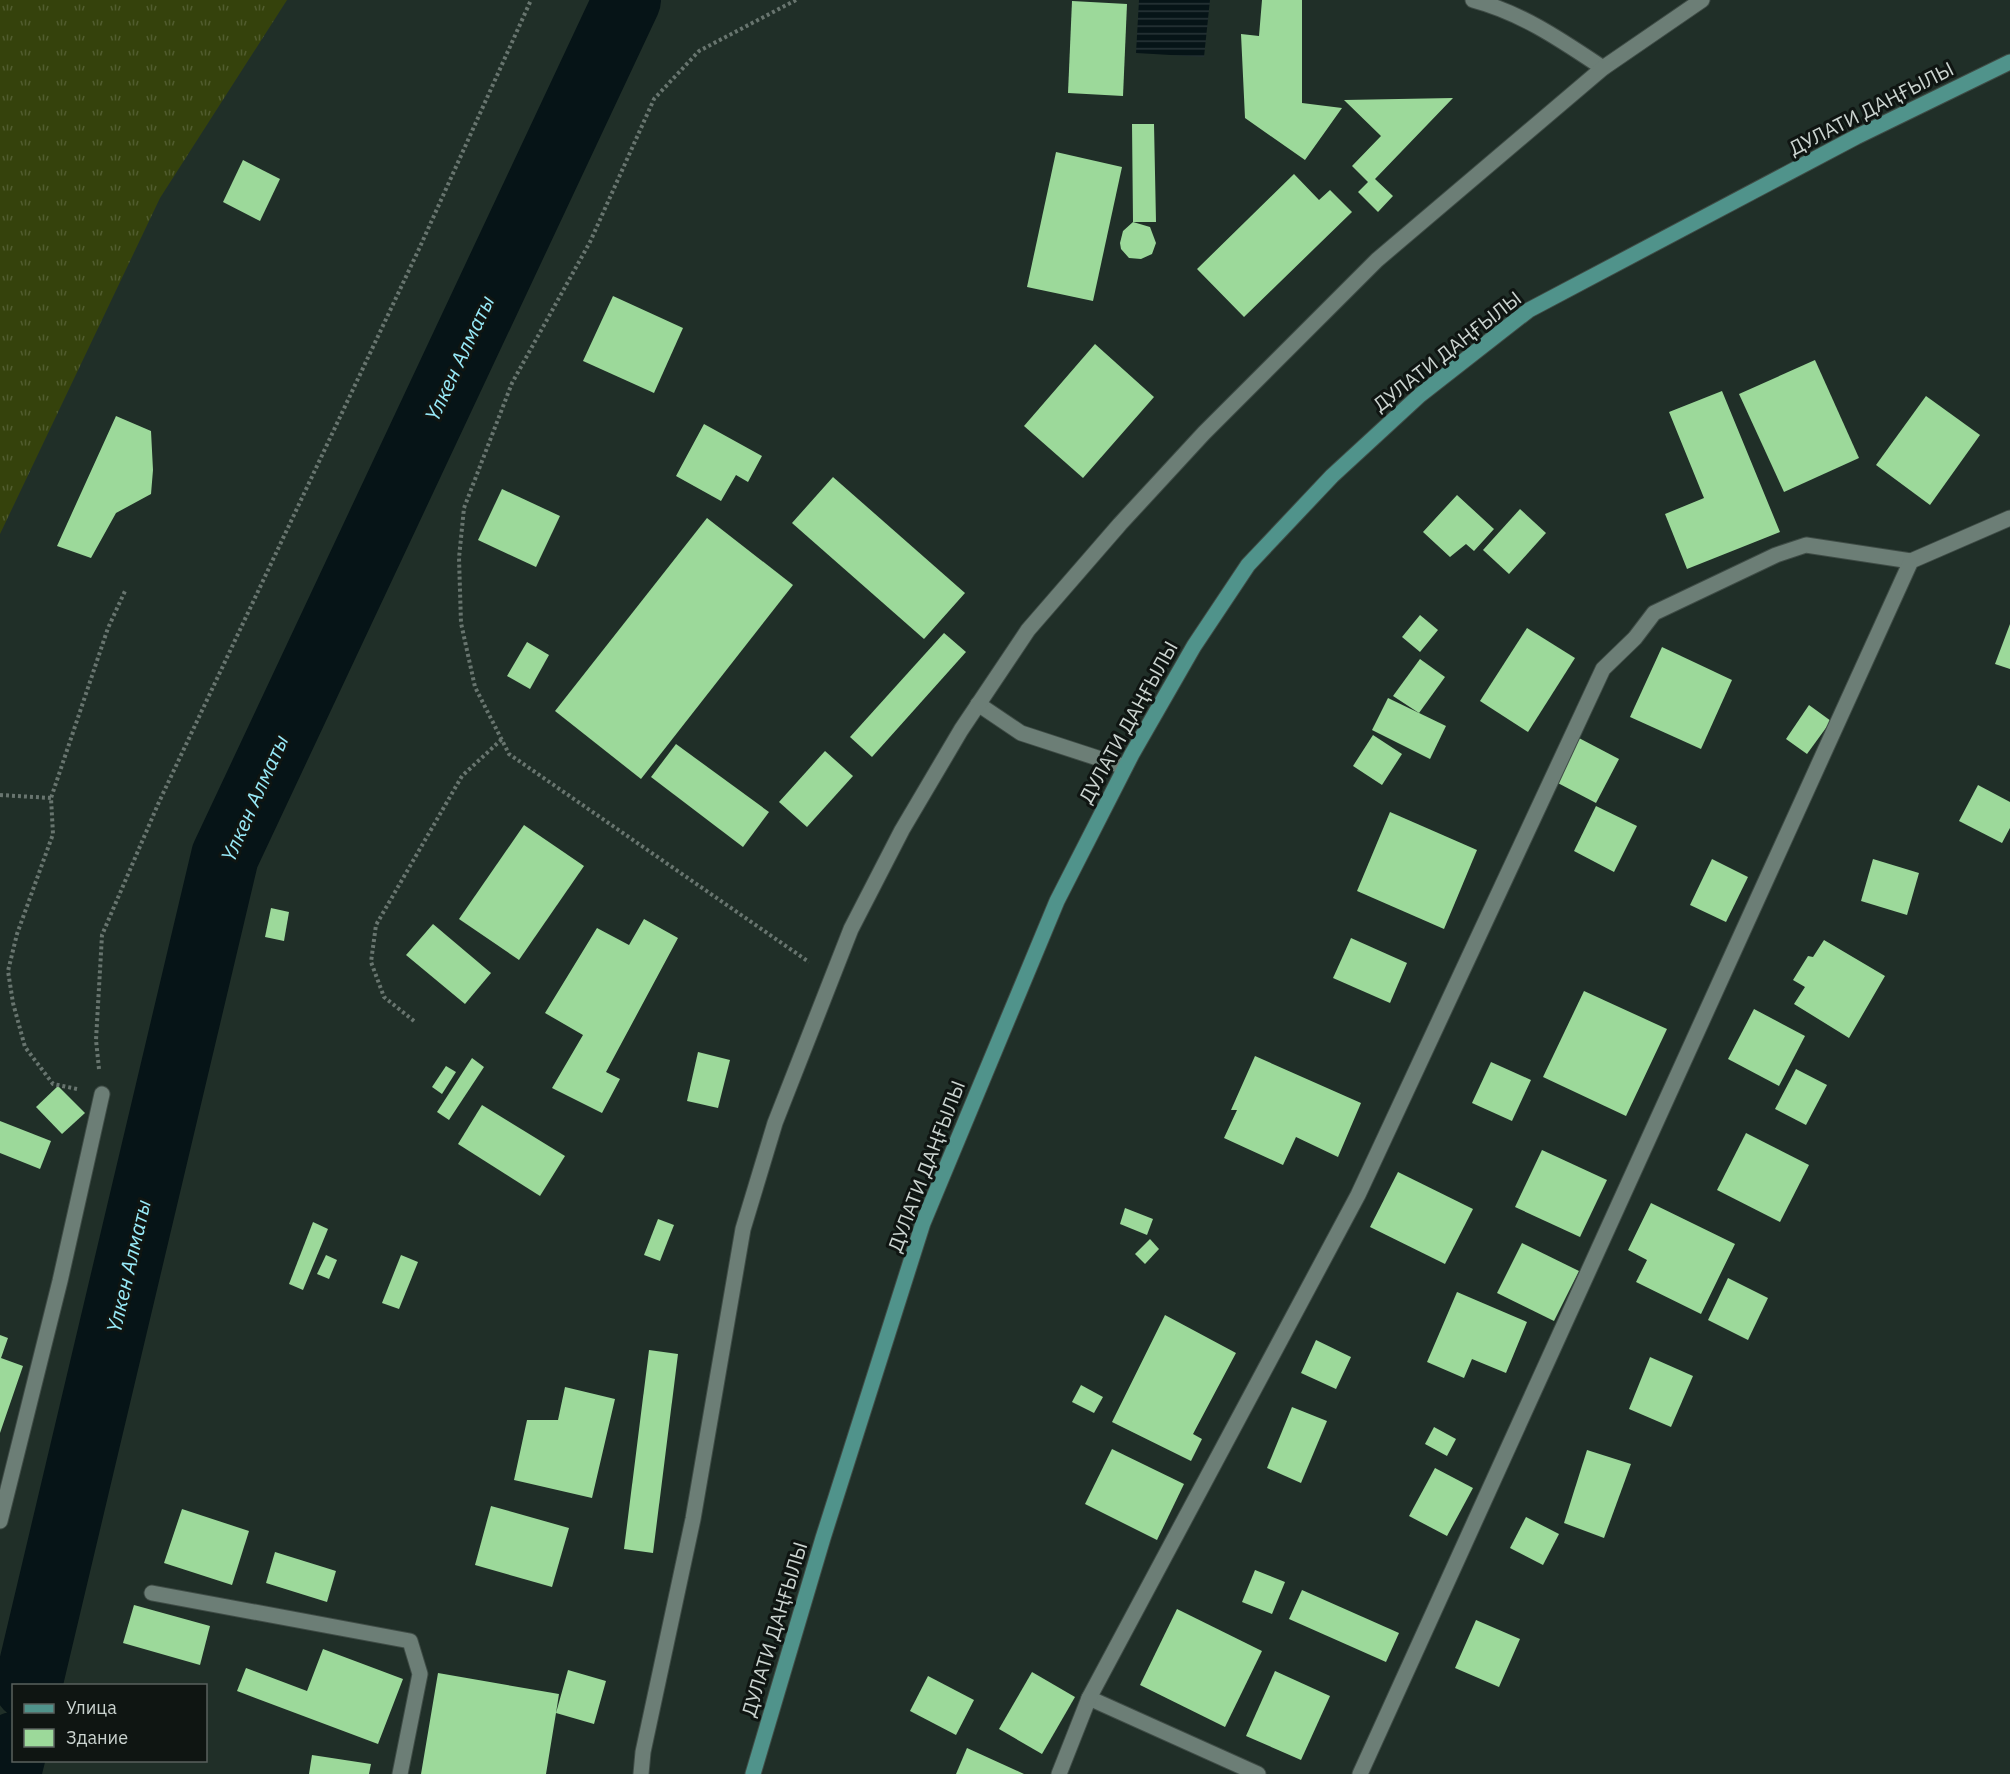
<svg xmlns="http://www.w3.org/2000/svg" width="2010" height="1774" font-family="'IBM Plex Sans',sans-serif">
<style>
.grass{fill:url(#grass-tufts)}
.water{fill:url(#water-rules)}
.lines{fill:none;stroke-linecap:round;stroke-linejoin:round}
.river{stroke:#061417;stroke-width:68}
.building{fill:#9cd99a}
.minor-casing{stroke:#3f4c46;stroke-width:17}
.major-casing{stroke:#3f4c46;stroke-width:17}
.path{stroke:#68756f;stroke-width:4;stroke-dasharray:3 3;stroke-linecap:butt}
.minor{stroke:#6c7e76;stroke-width:15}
.major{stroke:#50938b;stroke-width:15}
.labels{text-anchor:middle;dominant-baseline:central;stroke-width:6;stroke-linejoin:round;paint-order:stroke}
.street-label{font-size:20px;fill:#cbd4d0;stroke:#0f1512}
.water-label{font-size:21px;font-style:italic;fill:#98eaf8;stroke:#0f1512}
</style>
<defs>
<pattern id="grass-tufts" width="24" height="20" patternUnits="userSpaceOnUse" patternTransform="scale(1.5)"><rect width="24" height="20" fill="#35420c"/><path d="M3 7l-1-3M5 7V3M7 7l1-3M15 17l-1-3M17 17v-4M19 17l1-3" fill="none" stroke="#515c2e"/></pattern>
<pattern id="water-rules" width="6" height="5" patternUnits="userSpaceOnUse" patternTransform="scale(1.5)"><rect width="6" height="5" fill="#061417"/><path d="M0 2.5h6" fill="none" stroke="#293538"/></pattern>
</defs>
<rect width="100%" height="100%" fill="#202f28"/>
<polygon class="grass" points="0,0 287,0 160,198 0,534"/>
<polygon class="water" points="1139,0 1210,0 1204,57 1136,53"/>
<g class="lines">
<g class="river">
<polyline points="28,1686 225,856 627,0"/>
<polyline points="7,1774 14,1746"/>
</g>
</g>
<g class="building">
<polygon points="1262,0 1302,0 1302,103 1342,108 1305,160 1245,118 1241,34 1259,36"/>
<polygon points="1072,1 1127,4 1123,96 1068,93"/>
<polygon points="1453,98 1375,179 1393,196 1378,212 1358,192 1368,182 1352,166 1381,136 1344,100"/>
<polygon points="1132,124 1154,124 1156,222 1133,222 1150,227 1156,243 1152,254 1141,259 1129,258 1121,249 1120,243 1123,231 1133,222"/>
<polygon points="1056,152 1122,167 1093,301 1027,287"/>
<polygon points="243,160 280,179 260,221 223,202"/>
<polygon points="1294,174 1319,200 1330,190 1352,212 1244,317 1197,269"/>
<polygon points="613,296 683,328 654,393 583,361"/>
<polygon points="1095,344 1154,397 1083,478 1024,426"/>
<polygon points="1815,360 1859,458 1784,492 1739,394"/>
<polygon points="1722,391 1780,532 1687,569 1665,514 1704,498 1669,412"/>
<polygon points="1926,396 1980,435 1930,505 1876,465"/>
<polygon points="116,416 151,431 153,470 151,494 116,513 91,558 57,546"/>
<polygon points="704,424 762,456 748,482 736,475 721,501 676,476"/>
<polygon points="833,477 965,593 924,639 792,523"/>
<polygon points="502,489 560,516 536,567 478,540"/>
<polygon points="1457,495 1494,529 1474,551 1466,544 1450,557 1423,532"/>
<polygon points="1520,509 1546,533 1509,574 1483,550"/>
<polygon points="707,518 793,585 641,779 555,711"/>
<polygon points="1420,615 1438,630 1420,652 1402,637"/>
<polygon points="2010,624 2010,669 1995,664"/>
<polygon points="1527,628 1575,658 1528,732 1480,701"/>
<polygon points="944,633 966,652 872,757 850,737"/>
<polygon points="527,642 549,655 530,689 507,676"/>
<polygon points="1662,647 1732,680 1701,749 1630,717"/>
<polygon points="1420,659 1445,677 1419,713 1393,696"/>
<polygon points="1388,698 1446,726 1430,759 1372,730"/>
<polygon points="1809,705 1831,721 1807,754 1786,739"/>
<polygon points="1373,735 1402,754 1382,785 1353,766"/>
<polygon points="1577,737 1619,759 1596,803 1554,781"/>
<polygon points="676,744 769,812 743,847 651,777"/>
<polygon points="825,751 853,776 807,827 779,802"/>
<polygon points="1978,785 2010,802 2010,828 2002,843 1959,821"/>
<polygon points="1596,806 1637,826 1614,872 1574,851"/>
<polygon points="1390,812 1477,850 1444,929 1357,891"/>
<polygon points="524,825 584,866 519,960 459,919"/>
<polygon points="1712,859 1748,877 1726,922 1690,905"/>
<polygon points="1873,859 1919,873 1907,915 1861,901"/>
<polygon points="271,908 289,912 284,941 265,937"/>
<polygon points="644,919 678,938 606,1072 620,1079 602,1113 552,1088 583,1035 545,1013 597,928 629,945"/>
<polygon points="433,924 491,973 465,1004 406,955"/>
<polygon points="1351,938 1407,963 1390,1003 1333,978"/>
<polygon points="1824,940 1885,976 1849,1038 1794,1004 1805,987 1793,980 1808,956 1813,957"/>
<polygon points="1584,991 1667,1029 1626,1116 1543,1077"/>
<polygon points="1754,1009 1805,1036 1779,1086 1728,1059"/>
<polygon points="698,1052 730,1060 718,1108 687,1101"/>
<polygon points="1255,1056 1361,1103 1338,1157 1296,1137 1283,1165 1224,1138 1237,1110 1231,1110"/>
<polygon points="472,1058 484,1067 449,1120 437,1112"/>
<polygon points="1491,1062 1531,1080 1512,1121 1472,1103"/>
<polygon points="446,1066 456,1072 442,1094 432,1087"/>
<polygon points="1796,1069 1827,1085 1806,1125 1775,1109"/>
<polygon points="58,1086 85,1113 62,1134 36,1107"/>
<polygon points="482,1105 565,1156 540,1196 458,1144"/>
<polygon points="0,1121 51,1141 40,1169 0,1153"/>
<polygon points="1746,1133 1809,1165 1780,1222 1717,1190"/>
<polygon points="1542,1150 1607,1180 1580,1237 1515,1207"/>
<polygon points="1398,1172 1473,1209 1445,1264 1370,1227"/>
<polygon points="1651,1203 1735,1244 1701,1314 1636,1282 1647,1260 1628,1250"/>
<polygon points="1125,1208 1153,1219 1147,1235 1120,1224"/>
<polygon points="658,1219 674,1225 660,1261 644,1255"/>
<polygon points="313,1222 328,1229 303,1290 289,1284"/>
<polygon points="1150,1239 1159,1249 1145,1264 1135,1254"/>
<polygon points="1522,1243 1579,1271 1554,1321 1497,1293"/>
<polygon points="326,1255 337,1260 329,1279 317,1274"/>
<polygon points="401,1255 418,1262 399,1309 382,1303"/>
<polygon points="1728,1278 1768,1298 1748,1340 1708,1320"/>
<polygon points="1457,1292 1527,1322 1506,1373 1472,1359 1464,1378 1427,1362"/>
<polygon points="1165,1315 1236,1353 1193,1434 1202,1439 1191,1461 1112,1422"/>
<polygon points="0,1335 8,1338 1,1358 23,1366 0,1433"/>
<polygon points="1316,1340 1351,1357 1336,1389 1301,1373"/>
<polygon points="649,1350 678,1354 653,1553 624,1549"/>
<polygon points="1650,1357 1693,1376 1671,1427 1629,1409"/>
<polygon points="1081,1385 1103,1397 1094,1413 1072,1402"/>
<polygon points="565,1387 615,1399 592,1498 514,1480 527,1420 558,1420"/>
<polygon points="1292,1407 1327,1421 1301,1483 1267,1468"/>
<polygon points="1434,1427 1456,1439 1447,1456 1425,1444"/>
<polygon points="1112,1449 1184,1484 1157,1540 1085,1504"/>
<polygon points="1587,1450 1631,1464 1604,1538 1564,1523"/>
<polygon points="1435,1468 1473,1488 1447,1536 1409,1516"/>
<polygon points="491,1506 569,1528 552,1587 475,1565"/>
<polygon points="182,1509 249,1531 232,1585 164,1563"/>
<polygon points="1526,1517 1559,1534 1543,1565 1510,1548"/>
<polygon points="275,1552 336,1571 327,1602 266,1583"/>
<polygon points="1255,1570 1285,1582 1272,1614 1242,1602"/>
<polygon points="1302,1590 1399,1633 1386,1662 1289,1619"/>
<polygon points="134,1605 210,1626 200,1665 123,1643"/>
<polygon points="1177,1609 1262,1651 1225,1727 1140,1685"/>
<polygon points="1476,1620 1520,1639 1499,1687 1455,1668"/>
<polygon points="323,1649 403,1679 378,1744 237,1691 246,1668 307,1691"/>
<polygon points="568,1670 606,1681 594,1724 556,1713 546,1774 421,1774 438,1673 559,1694 556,1713"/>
<polygon points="1275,1671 1330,1696 1301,1760 1246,1736"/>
<polygon points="1032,1672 1075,1697 1042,1754 999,1729"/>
<polygon points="928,1676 974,1700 956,1735 910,1711"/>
<polygon points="967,1748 1024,1774 956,1774"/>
<polygon points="312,1755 371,1764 369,1774 309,1774"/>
</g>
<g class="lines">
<defs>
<g id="minor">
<path d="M1473,0c49,13 88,40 130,68"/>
<polyline points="978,704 1021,733 1125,767"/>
<polyline points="0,1521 60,1281 102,1094"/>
<polyline points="152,1593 410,1641 420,1674 400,1774"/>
<polyline points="1089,1698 1258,1774"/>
<polyline points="641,1774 643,1752 693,1519 743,1229 775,1123 851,929 902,830 961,730 1028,630 1120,524 1204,433 1377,260 1603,68 1702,0"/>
<polyline points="1059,1774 1089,1698 1358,1195 1603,669 1635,638 1654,613 1776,555 1806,545 1911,561"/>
<polyline points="1360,1774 1911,561 2010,518"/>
</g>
<polyline id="major" points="753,1774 823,1538 923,1223 1057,901 1132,754 1194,646 1248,565 1332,476 1420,395 1529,310 1856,137 2010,62"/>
</defs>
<use href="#minor" class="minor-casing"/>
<use href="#major" class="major-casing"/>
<g class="path">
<polyline points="796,0 699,51 654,99 590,242 512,383 464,508 459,558 461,623 475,687 509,754 809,962"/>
<polyline points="0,795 51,798"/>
<polyline points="414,1021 384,997 371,962 376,925 462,776 502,739"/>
<polyline points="99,1069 96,1040 102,935 159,802 419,249 531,0"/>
<polyline points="77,1089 53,1084 25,1047 13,1003 8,971 17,934 53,834 51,798 108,628 125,591"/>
</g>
<use href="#minor" class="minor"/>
<use href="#major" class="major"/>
</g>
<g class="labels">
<g class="street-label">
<text transform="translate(1871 108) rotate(-27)">ДУЛАТИ ДАҢҒЫЛЫ</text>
<text transform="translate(1447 351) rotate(-38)">ДУЛАТИ ДАҢҒЫЛЫ</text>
<text transform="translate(1128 722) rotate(-61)">ДУЛАТИ ДАҢҒЫЛЫ</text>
<text transform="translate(926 1166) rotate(-69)">ДУЛАТИ ДАҢҒЫЛЫ</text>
<text transform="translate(774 1629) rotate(-73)">ДУЛАТИ ДАҢҒЫЛЫ</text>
</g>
<g class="water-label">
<text transform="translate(459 358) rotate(-65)">Үлкен Алматы</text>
<text transform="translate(254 798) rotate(-66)">Үлкен Алматы</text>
<text transform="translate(128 1266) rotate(-77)">Үлкен Алматы</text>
</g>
</g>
<rect x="12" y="1684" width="195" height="78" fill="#0f1512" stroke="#5a615e" stroke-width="1.5"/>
<rect x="24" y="1704" width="30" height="9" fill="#50938b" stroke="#5a615e" stroke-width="1.5"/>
<text x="66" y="1714" font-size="18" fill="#cbd4d0">Улица</text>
<rect x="24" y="1729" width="30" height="18" fill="#9cd99a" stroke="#5a615e" stroke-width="1.5"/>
<text x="66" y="1744" font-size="18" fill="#cbd4d0">Здание</text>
</svg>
